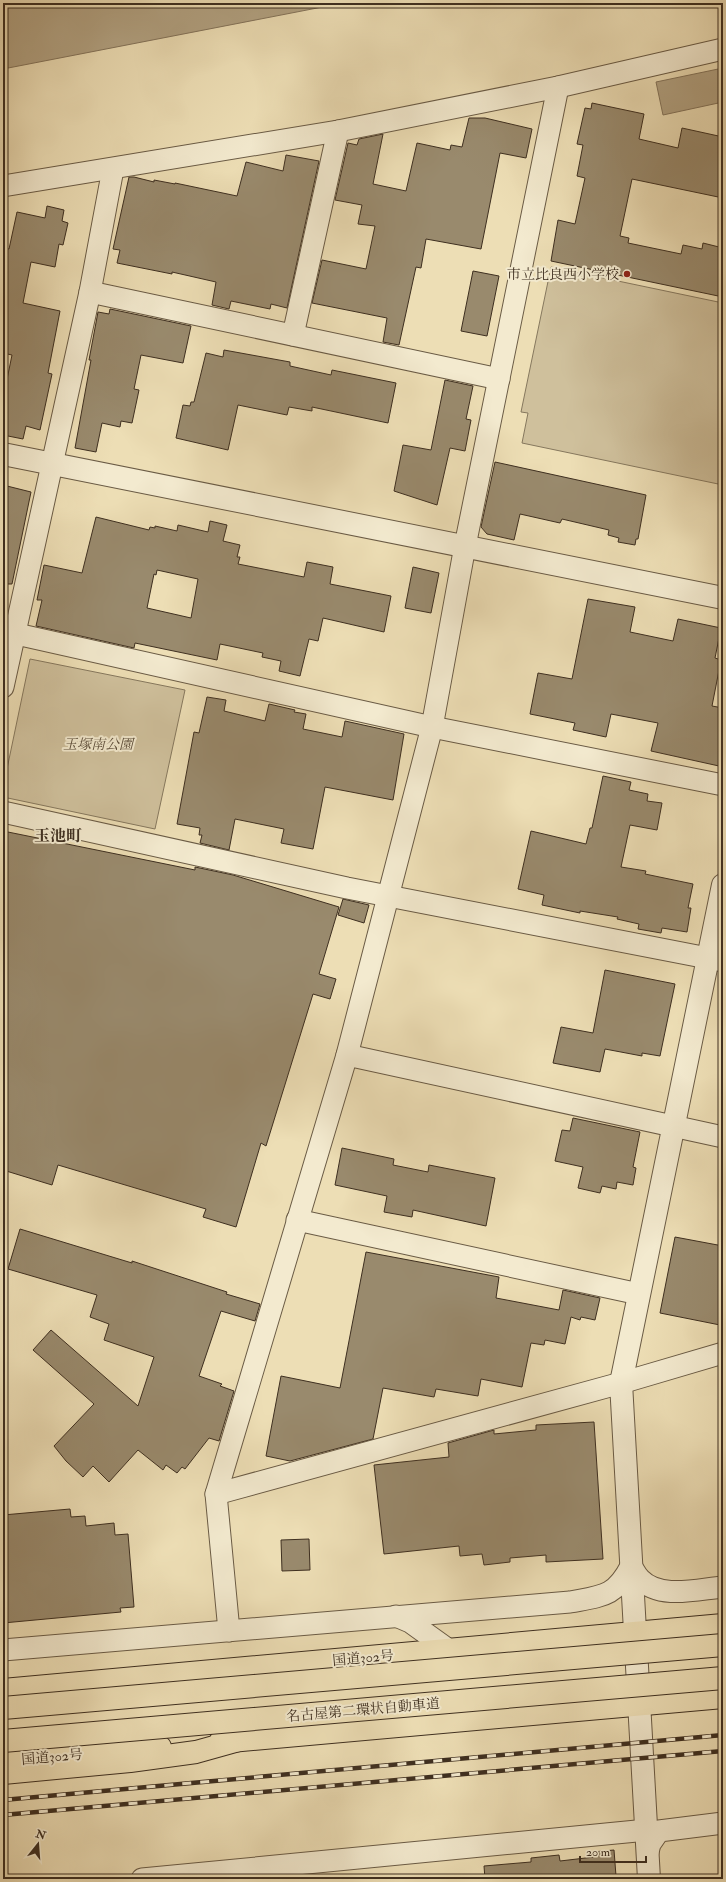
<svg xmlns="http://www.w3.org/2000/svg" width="726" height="1882" font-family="'IM FELL Double Pica','Noto Serif JP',serif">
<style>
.green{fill:#cfc09c;stroke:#86785e}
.water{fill:#b2a282;stroke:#84745b}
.building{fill:#998a6d;stroke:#3e2f20;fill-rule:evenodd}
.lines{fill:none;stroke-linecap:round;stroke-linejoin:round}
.minor-casing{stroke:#6a5b45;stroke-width:23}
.tertiary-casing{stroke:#6a5b45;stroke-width:24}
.trunk-casing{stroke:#3e2f20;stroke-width:24}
.motorway-casing{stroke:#3e2f20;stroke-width:24}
.minor{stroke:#f3eacf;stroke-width:21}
.tertiary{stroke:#f3eacf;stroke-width:22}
.trunk{stroke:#eddeb5;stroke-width:22}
.motorway{stroke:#eddeb5;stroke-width:22}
.rail-casing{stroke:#3e2f20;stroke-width:4.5}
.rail{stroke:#f3eacf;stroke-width:3;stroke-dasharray:9;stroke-linecap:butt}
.motorway-bridge-casing{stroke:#3e2f20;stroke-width:24;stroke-linecap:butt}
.motorway-bridge{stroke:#eddeb5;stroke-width:22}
.poi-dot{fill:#8f2418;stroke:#f3eacf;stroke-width:1.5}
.labels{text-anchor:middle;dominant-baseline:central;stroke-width:4;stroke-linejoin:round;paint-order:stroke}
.poi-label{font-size:14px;fill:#3e2f20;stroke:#f3eacf;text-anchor:end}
.park-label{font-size:14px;font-style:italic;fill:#5b4c39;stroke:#f3eacf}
.street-label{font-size:14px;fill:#3e2f20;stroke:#f3eacf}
.quarter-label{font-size:16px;font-weight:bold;fill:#3e2f20;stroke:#f3eacf}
</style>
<rect width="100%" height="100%" fill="#eddeb5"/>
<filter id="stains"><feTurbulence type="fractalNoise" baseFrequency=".005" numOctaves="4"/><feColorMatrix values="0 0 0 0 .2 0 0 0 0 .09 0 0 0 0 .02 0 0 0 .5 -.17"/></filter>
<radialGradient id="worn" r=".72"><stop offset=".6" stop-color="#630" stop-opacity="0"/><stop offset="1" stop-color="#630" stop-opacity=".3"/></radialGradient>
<g class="green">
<polygon points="551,267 723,303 723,485 522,443 528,413 521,412"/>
<polygon points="30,659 185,690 155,829 3,797 3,788"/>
</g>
<g class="water">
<polygon points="3,3 343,3 3,69"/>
<polygon points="723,68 723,102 663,115 656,82"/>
</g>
<g class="building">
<polygon points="592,103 644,114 639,139 678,148 682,128 723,137 723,198 632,179 620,236 629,238 628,243 681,254 683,245 702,249 703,243 723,248 723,297 551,261 558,220 575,224 585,178 577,176 583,145 577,144 585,108 591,109"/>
<polygon points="469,118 485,118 532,129 526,158 500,153 481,249 426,239 421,268 416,267 399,345 383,342 387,318 312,303 322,260 366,269 375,226 358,224 362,205 335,200 348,143 357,145 359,139 383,134 373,184 406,191 417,143 450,150 451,145 462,147"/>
<polygon points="286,155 319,161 287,308 271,304 270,309 231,301 229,309 212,305 216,282 172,272 172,274 117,263 120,250 113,249 129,177 134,177 154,182 154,180 175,184 175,183 237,196 246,162 283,171"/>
<polygon points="47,206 64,210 62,221 68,223 63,245 59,244 55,267 31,262 23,303 60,311 48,373 52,374 40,430 26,426 23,439 3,435 3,399 12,355 3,353 3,248 9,249 17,212 45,218"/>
<polygon points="473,271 499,276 487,336 461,331"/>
<polygon points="110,309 191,326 183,363 141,355 134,389 139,390 132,423 121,421 120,427 102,423 96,452 75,448 91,360 89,360 98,312 109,314"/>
<polygon points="224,350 290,362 290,366 331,375 332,370 396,383 388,423 312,407 312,411 289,407 287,415 238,405 228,450 176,438 183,405 190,406 191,402 194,402 206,353 223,357"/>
<polygon points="445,380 473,386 466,419 471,420 465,451 450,448 437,505 394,491 403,445 431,450"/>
<polygon points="495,462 646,495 638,539 636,539 635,545 618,542 619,538 608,535 609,530 562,519 560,523 520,514 514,540 487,534 481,527"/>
<polygon points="3,485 31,492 12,584 3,584"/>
<path d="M96,517l53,13 1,-3 5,1v-2l22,5 1,-6 30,7 2,-11 17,4 -4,16 17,4 -3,12h3l-2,7 66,13 3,-15 26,5 -3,17 61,12 -7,36 -61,-14 -5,23 -9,-2 -9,37 -21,-5 2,-10 -19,-4 1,-4 -43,-9 -3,16 -82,-17 -1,5 -98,-22 6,-26h-5l7,-35 38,8zM157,570l41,9 -7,39 -44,-10 7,-34 2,1z"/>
<polygon points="413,567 439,573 431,613 405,608"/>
<polygon points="588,599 635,607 630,632 673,641 678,619 721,628 715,658 721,660 712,706 723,708 723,749 719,766 651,751 658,723 611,714 606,737 573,730 575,723 530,714 538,673 572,679"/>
<polygon points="207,697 226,700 224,711 265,721 269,704 295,710 294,712 306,714 303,729 342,737 345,721 404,734 393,800 325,787 313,849 281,843 284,829 235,819 229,850 200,843 202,835 199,835 200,828 177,824 194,732 199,733"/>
<polygon points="603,776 631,782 629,790 648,794 647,801 662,803 657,830 630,825 621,867 646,871 645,874 693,884 688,908 691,908 687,932 662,928 661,933 638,929 639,924 617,919 618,917 580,911 580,913 542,905 544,895 518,889 531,831 586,844 590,828 592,828"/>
<polygon points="3,831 195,870 195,867 233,875 339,907 319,974 336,979 330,999 313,994 266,1146 261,1143 236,1227 203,1217 206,1209 58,1165 52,1185 3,1170"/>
<polygon points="343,899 369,905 364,923 338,915"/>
<polygon points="605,970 675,984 660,1056 642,1053 642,1056 605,1049 600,1072 553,1063 561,1027 593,1033"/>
<polygon points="573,1118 640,1132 633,1167 636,1168 633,1185 617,1182 616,1189 602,1186 600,1193 578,1188 583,1167 555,1161 562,1130 570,1131"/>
<polygon points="342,1148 394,1159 393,1165 428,1172 429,1165 495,1178 486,1226 413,1210 412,1217 384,1212 387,1196 335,1185"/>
<polygon points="20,1229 132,1263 132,1261 227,1292 226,1294 260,1304 255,1321 221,1311 199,1376 222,1384 220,1386 234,1391 219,1441 209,1438 185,1469 182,1467 177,1473 166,1465 163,1470 138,1450 109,1482 93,1466 83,1477 66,1461 54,1446 94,1404 33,1350 51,1330 138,1406 154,1357 104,1340 109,1324 90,1317 97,1295 8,1269"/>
<polygon points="675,1237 723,1246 723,1310 720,1325 660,1313"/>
<polygon points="366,1252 499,1277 496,1298 559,1310 563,1290 600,1298 595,1320 581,1317 580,1320 571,1317 565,1344 545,1340 544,1345 531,1343 522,1387 481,1379 478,1396 436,1389 434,1397 383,1388 373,1439 290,1461 266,1456 281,1376 340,1388"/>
<polygon points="594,1422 603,1559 546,1562 546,1555 510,1558 510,1562 484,1565 482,1554 460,1556 459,1546 384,1554 374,1465 449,1457 448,1443 494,1430 494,1434 536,1430 536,1425"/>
<polygon points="70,1509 71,1517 85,1516 86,1526 114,1523 115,1535 128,1534 134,1607 120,1608 121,1612 3,1623 3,1515"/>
<polygon points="309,1539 310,1570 282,1571 281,1540"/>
<polygon points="614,1850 616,1876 585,1879 485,1879 484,1866 531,1862 531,1858 559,1855 560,1861 594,1857 593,1852"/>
</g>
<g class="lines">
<defs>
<g id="minor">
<polyline points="3,186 338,131 558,87 723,49"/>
<polyline points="90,292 499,379"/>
<polyline points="293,335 338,131"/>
<polyline points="3,631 432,727 723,785"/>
<polyline points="3,687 90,292 113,169"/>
<polyline points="3,812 347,888 723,961"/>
<polyline points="347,1055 723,1137"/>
<polyline points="297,1220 639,1294"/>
<polyline points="216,1494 621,1383 723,1353"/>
<polyline points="396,1616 410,1622 449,1650"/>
<polyline points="229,1631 216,1494 347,1055 432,727 465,546 558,87"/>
<path d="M3,1650l567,-48c32,-6 45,-5 61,-36 3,4 5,9 9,13 20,21 58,10 83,8"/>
<polyline points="648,1852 650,1844 659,1831 723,1823"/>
<polyline points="142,1879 647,1830"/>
</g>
<g id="tertiary">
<polyline points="3,454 723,598"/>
<polyline points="649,1879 621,1383 723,885"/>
</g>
<g id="trunk">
<polyline points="3,1690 723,1625"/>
<polyline points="220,1742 723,1697"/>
<polyline points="3,1761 160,1747"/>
</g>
<polyline id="motorway" points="3,1773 130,1761 196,1752 239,1740"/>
</defs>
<use href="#minor" class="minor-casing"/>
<use href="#tertiary" class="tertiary-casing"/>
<use href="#trunk" class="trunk-casing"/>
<use href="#motorway" class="motorway-casing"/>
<use href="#minor" class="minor"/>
<use href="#tertiary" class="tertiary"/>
<use href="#trunk" class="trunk"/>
<use href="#motorway" class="motorway"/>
<defs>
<g id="rail">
<polyline points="3,1800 723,1735"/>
<polyline points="3,1815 723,1751"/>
</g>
</defs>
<use href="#rail" class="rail-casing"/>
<use href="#rail" class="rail"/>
<defs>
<g id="motorway-bridge">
<polyline points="3,1708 723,1645"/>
<polyline points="3,1741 723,1678"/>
</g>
</defs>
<use href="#motorway-bridge" class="motorway-bridge-casing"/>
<use href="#motorway-bridge" class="motorway-bridge"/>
</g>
<circle class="poi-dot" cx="627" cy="274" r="4"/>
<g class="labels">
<g class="poi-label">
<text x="619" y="274">市立比良西小学校</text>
</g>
<g class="park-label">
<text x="98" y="744">玉塚南公園</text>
</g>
<g class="street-label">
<text transform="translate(363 1658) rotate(-5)">国道302号</text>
<text transform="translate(363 1710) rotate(-5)">名古屋第二環状自動車道</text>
<text transform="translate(52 1757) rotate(-5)">国道302号</text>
</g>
<g class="quarter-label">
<text x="58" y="836">玉池町</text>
</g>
</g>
<rect width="726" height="1882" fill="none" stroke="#eddeb5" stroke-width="16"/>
<rect x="4" y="4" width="718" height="1874" fill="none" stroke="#3e2f20" stroke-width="2"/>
<rect x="8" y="8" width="710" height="1866" fill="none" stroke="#3e2f20"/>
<g transform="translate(38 1844) rotate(17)" stroke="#f3eacf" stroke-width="3" paint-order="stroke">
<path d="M0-3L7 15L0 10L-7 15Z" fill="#3e2f20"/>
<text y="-6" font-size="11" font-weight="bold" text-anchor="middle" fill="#3e2f20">N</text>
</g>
<path d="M580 1856v6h66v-6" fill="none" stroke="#3e2f20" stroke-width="2"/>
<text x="586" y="1856" font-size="12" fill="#3e2f20" stroke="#f3eacf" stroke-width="3" paint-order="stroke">20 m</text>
<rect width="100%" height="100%" filter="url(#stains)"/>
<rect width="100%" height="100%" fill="url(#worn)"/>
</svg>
